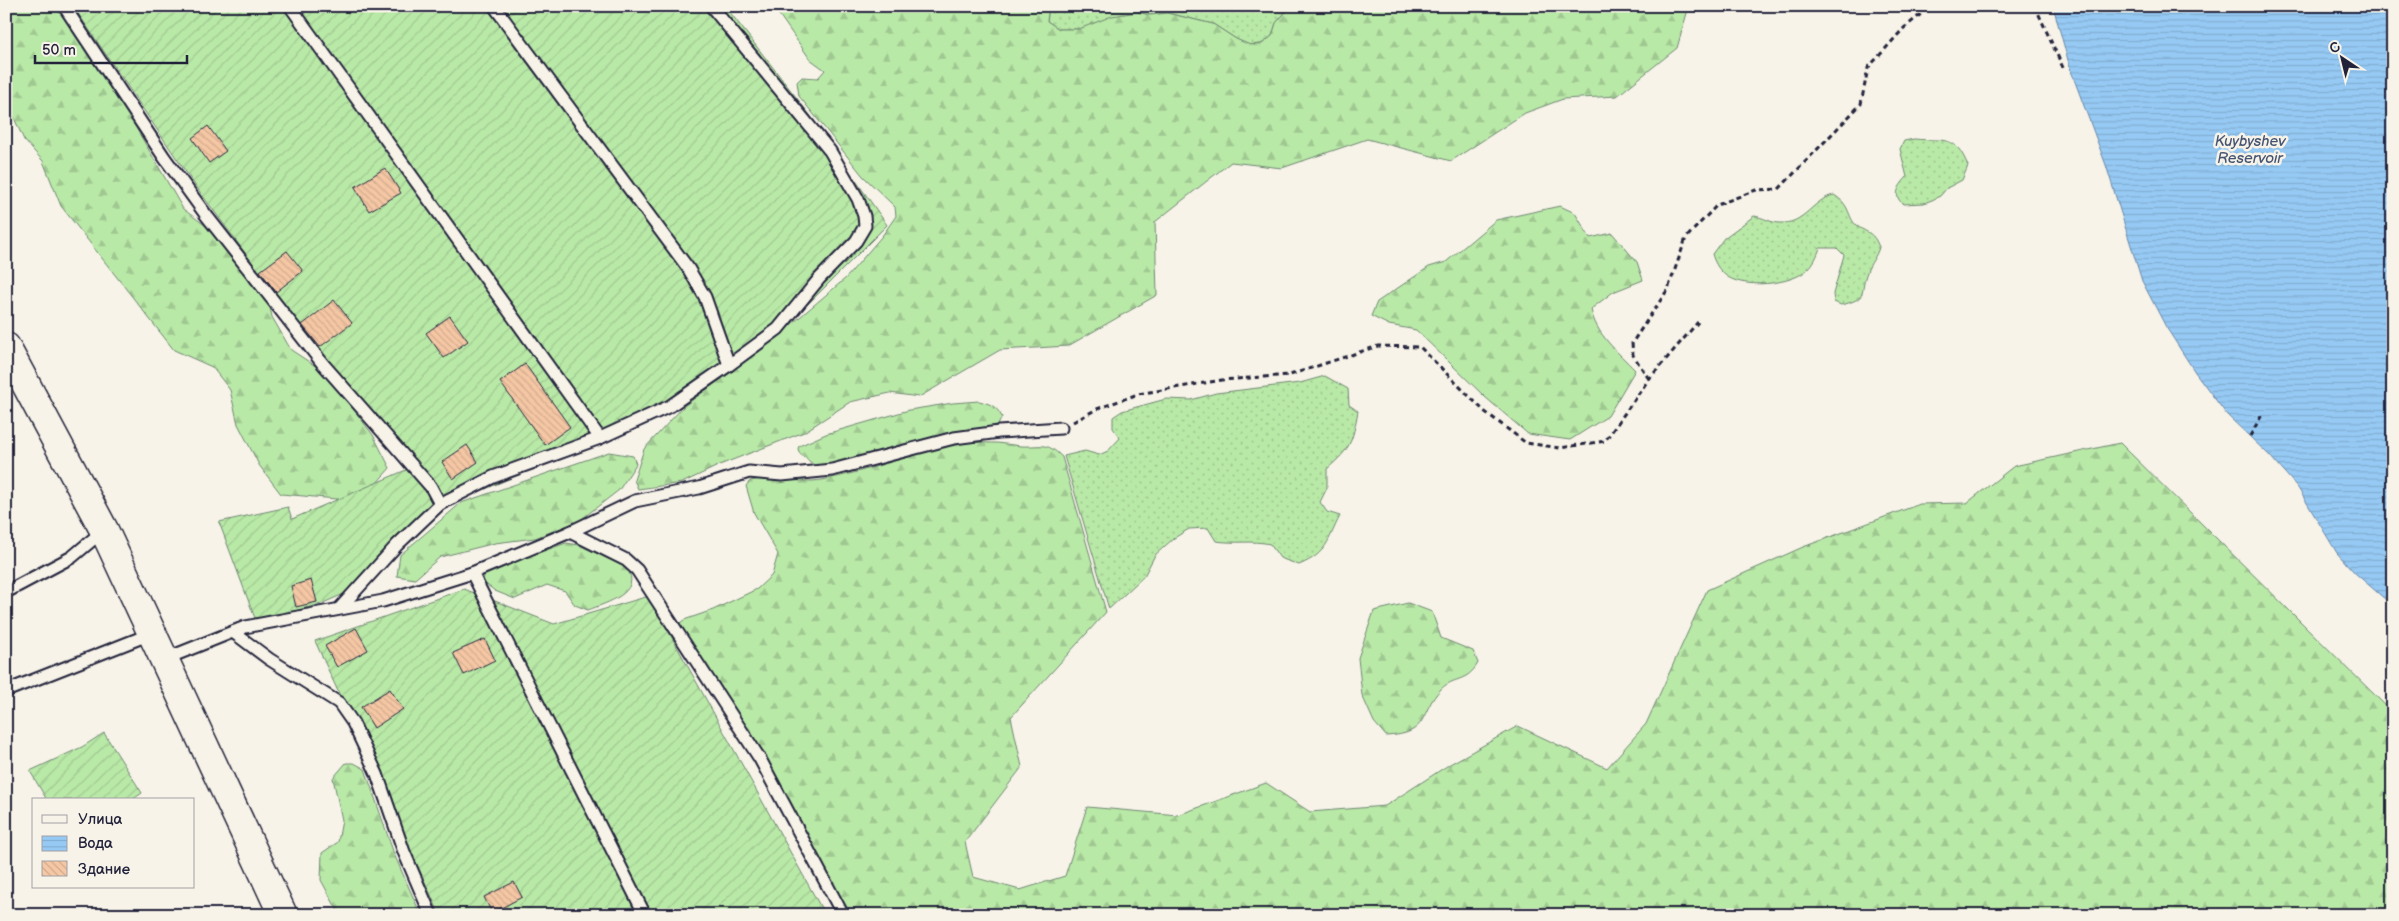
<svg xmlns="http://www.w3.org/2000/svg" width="2399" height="921" font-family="'Balsamiq Sans',sans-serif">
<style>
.grass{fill:url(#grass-dots);stroke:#6e8671}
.forest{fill:url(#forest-firs);stroke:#6e8671}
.garden{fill:url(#garden-furrows);stroke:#6e8671}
.water{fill:url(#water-rules);stroke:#6887aa}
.building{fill:url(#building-back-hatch);stroke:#22223b}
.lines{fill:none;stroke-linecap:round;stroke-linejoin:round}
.lane-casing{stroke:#22223b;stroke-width:15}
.secondary-casing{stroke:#22223b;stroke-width:31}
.path{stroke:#22223b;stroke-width:3;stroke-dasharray:5 4;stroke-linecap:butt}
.lane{stroke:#f7f3e8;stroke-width:11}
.secondary{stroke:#f7f3e8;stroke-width:28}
.labels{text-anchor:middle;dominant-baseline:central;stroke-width:5;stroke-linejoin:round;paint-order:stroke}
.water-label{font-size:15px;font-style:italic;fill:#455472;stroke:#f7f3e8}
</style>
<defs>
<pattern id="grass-dots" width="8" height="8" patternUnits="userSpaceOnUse" patternTransform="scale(1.25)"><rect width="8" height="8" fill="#b9e9a7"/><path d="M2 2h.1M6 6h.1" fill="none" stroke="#9fc891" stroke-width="1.8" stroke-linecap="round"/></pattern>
<pattern id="forest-firs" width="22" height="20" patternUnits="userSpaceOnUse" patternTransform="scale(1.25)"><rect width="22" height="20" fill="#b9e9a7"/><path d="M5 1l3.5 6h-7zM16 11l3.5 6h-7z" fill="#9fc891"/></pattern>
<pattern id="garden-furrows" width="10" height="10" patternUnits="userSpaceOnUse" patternTransform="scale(1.25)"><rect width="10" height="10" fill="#b9e9a7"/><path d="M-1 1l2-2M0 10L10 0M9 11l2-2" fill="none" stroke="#9fc891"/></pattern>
<pattern id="water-rules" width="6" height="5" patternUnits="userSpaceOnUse" patternTransform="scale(1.25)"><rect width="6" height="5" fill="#96caf4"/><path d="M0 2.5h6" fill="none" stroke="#81add2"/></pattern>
<pattern id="building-back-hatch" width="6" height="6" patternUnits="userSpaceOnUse" patternTransform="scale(1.25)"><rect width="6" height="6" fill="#f5c7a4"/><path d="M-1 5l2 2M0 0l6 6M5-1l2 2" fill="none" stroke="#d2ab8e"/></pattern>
</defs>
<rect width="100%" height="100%" fill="#f7f3e8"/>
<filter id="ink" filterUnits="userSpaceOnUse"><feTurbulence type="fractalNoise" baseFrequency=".02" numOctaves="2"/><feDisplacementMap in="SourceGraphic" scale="10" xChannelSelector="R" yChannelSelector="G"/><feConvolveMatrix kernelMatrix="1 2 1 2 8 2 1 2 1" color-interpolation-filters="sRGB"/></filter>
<g filter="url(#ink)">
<g class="grass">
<polygon points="1049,6 1291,6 1276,23 1272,36 1262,44 1249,45 1236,39 1213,24 1167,13 1150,15 1137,12 1079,29 1059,29 1047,21"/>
<path d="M1914,139c30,3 41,-6 54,27l-6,14 -15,8 -7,8 -8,4 -8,3 -21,1c-11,-9 -4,-18 4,-27l-7,-28 4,-8z"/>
<path d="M1834,195c17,10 13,22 23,31 12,8 16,6 22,21 -2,9 -9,16 -12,25 -8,21 3,26 -26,33l-7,-3 -1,-8 11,-39 -7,-7h-17c-3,8 -6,15 -12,21 -15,16 -68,21 -84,5 -6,-5 -10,-13 -12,-20l12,-16 30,-22c9,1 17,7 26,7 24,2 33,-24 54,-28z"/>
<path d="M1325,376l23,13 1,16 9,6c-6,32 -7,37 -31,58v19l-7,14 7,10 13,4c-13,25 -12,37 -41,49l-19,-7 -10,-14c-18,-4 -35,0 -54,-3l-8,-13 -19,1 -15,9 -19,17 -11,21 -35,33 -45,-153 21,-5 14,4 9,-4 12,-13 -7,-10v-11l9,-6 44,-12 25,1 25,-7 84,-10z"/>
</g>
<g class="forest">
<polygon points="6,6 59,6 106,76 183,209 221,237 268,297 272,317 291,350 326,373 373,435 390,468 375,485 348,500 281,494 259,465 238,424 230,390 212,367 174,350 61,206 43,161 24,140 6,100"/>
<polygon points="773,6 1049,6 1047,21 1059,29 1079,29 1112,16 1137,12 1150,15 1167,13 1213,24 1236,39 1250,45 1262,44 1272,36 1276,23 1291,6 1689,6 1677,48 1617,96 1563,99 1525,113 1451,161 1367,139 1282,168 1231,162 1155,222 1157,295 1068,346 1000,350 919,397 890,393 850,402 804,432 722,464 682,483 638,489 634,480 644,449 684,406 761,350 846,278 882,236 896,216 895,207 863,176 799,96 797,82 802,77 818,78 825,70 810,59"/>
<path d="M1560,206l15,7 15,25 22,-5 25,29 6,18 -30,12 -22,17c4,25 27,43 44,61l-27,46 -38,24 -42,-6 -43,-37 -69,-67 -27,-5 -18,-9 6,-14 52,-35 17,-5 50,-42z"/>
<path d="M979,401c12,3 17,5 23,16l-4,8 -6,4 -174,39 -18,-14 -2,-5 1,-3 27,-12 83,-24 44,-7z"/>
<path d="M997,443c8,1 16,2 24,3 21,1 25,-5 41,11l44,155 -95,105 11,50 -57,75 8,35 47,13 45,-14 22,-69 91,8 88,-32 44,29 75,-6 65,-42 68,-38 89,42 39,-44 61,-134 96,-43 117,-43 47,-1 47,-37 106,-23 273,270v202h-1545l-168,-285v-7l4,-3 29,-10 44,-21 15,-14 6,-21 -24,-41 -8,-27 4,-5c23,-6 48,3 72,-1 44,-8 86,-25 129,-35 14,-4 31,-2 46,-2z"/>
<polygon points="609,452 633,456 636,464 619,490 579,521 535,538 495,543 440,557 415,579 397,576 400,555 461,503"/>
<path d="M566,543l13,2 48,23c16,25 -21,35 -39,42l-13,-5 -10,-14 -18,-6 -32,14 -20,-8 -12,-9 1,-7 10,-6z"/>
<path d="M1408,603l24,9 9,26 32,13 5,12c-11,20 -24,13 -37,26 -23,24 -10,45 -55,47l-12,-14 -12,-27 -4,-37 16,-47z"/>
<polygon points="346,763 354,763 365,769 394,854 421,915 340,915 321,880 322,853 338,842 342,820 333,778"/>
</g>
<g class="garden">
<polygon points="73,6 725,6 810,115 887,225 784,328 678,407 450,504 424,512 348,592 321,604 256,621 219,522 288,507 292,519 406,470 194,184"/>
<polygon points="464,589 554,624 649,596 825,915 440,915 315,641"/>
<polygon points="104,733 142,793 132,800 47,800 30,771 82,747"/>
</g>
<polygon class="water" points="2053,6 2393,6 2393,606 2355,573 2337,553 2298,488 2270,456 2227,415 2195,372 2166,327 2142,281 2106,165 2071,71"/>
<g class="building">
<polygon points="208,126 226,151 209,163 192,138"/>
<polygon points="385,168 401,193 369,211 355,187"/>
<polygon points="287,251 303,271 276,292 260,271"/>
<polygon points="334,300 352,323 320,347 302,325"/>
<polygon points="450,316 468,341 444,358 426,333"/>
<polygon points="525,364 570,427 545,445 500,382"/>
<polygon points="467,445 478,462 453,479 442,462"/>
<polygon points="311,580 317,602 296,607 291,586"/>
<polygon points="356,628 368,650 337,667 325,646"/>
<polygon points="485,639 495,660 464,675 453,653"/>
<polygon points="390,689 403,709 374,728 361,707"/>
<polygon points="514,882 522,897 492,913 484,897"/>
</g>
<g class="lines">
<defs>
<g id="lane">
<polyline points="64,6 164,157 206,215 323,364 431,487 440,504"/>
<polyline points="290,6 600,438"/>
<polyline points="494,6 688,268 705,297 729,365"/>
<polyline points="570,532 626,560 637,570 760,759 843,915"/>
<polyline points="472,573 645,915"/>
<polyline points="6,592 72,557 104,530"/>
<polyline points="340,608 397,545 440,504 493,477 600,438 670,406 729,365 778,329 819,279 856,241 865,226 864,216 858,199 830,151 711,6"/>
<polyline points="233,632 269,659 339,703 353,723 377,774 404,852 431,915"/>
<polyline points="165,659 245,627 383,601 472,573 570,532 635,501 699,488 749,472 782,475 832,470 954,438 999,432 1061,428"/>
<polyline points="6,691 153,633"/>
</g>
<polyline id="secondary" points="6,347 104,530 283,915"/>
</defs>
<use href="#lane" class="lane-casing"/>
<use href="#secondary" class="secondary-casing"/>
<g class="path">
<polyline points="2035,6 2064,70"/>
<polyline points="1649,379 1633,355 1632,343 1668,289 1686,238 1717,205 1756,190 1779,189 1861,104 1868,68 1904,28 1931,6"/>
<polyline points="1073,422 1097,409 1138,394 1222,380 1290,375 1378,346 1420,347 1484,411 1526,443 1560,448 1605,441 1649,379 1698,322"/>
<polyline points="2250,436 2263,413"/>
</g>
<use href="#lane" class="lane"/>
<use href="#secondary" class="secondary"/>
</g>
</g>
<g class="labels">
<g class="water-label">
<text x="2250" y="141">Kuybyshev<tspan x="2250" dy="17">Reservoir</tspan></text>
</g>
</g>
<rect width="2399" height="921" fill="none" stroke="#f7f3e8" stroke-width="25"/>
<rect x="12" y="12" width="2374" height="896" fill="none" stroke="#22223b" stroke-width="2" filter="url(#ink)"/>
<rect x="32" y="798" width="162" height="90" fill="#f7f3e8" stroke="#a29fa3"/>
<rect x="42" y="815" width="25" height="8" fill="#f7f3e8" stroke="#a29fa3"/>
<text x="78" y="824" font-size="15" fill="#22223b">Улица</text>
<rect x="42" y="836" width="25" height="15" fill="url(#water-rules)" stroke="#a29fa3"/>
<text x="78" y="848" font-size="15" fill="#22223b">Вода</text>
<rect x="42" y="861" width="25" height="15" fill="url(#building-back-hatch)" stroke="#a29fa3"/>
<text x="78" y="874" font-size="15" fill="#22223b">Здание</text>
<g transform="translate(2342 58) rotate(325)" stroke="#f7f3e8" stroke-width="4" paint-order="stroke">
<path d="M0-4L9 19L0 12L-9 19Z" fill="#22223b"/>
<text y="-8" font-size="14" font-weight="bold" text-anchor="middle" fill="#22223b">С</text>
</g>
<path d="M35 55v8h152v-8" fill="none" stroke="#22223b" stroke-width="2.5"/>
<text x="42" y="55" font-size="15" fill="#22223b" stroke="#f7f3e8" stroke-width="4" paint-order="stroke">50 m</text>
</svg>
